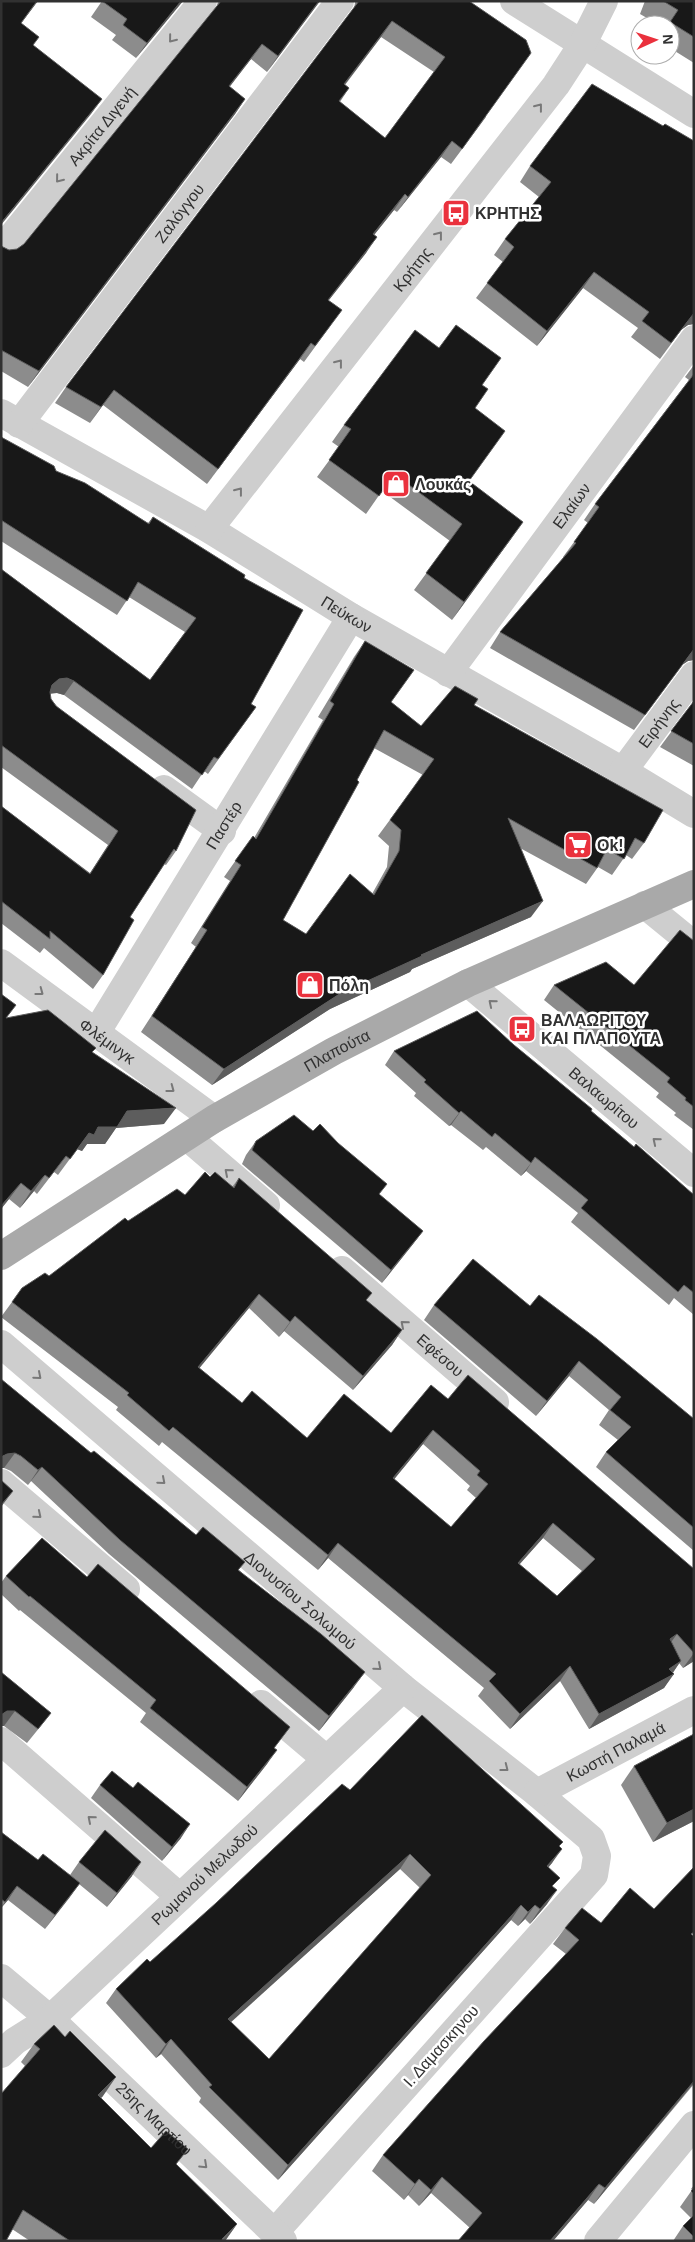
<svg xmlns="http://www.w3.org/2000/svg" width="695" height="2242" font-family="Arial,sans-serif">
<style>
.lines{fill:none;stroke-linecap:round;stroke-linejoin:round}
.minor{stroke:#cecece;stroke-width:28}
.major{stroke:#a9a9a9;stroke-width:28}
.wall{fill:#8c8c8c;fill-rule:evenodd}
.shaded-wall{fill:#5d5d5d}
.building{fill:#181818;stroke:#5d5d5d;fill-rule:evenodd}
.oneway{stroke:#787878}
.labels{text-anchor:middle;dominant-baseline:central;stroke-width:5;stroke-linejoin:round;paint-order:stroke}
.street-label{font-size:16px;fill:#313131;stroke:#fff}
.poi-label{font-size:16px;font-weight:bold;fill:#313131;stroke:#fff;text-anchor:start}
</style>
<rect width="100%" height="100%" fill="#fff"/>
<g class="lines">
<g class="minor">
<polyline points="514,1 694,114"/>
<path id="s1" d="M1,250l202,-249"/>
<path id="s2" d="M1,413l208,116 142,88 272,154 71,43"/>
<path id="s3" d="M19,424l321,-423"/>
<path id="s4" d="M209,529l347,-444 26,-40 22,-44"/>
<path id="s5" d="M448,673l246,-334"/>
<path id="s6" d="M623,771l71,-96"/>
<polyline points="164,789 222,831"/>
<polyline points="645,905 694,945"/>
<path id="s7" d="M1,963l213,156"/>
<path id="s8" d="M468,983l226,190"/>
<path id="s9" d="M96,1033l255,-416"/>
<polyline points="187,1137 266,1205"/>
<path id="s10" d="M342,1270l153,132"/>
<path id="s11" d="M1,1344l402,344 134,105 54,46 6,17 -3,19 -319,357"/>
<polyline points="1,1483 126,1589"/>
<polyline points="261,1704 326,1759"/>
<polyline points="1,1741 180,1897"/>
<path id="s12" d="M537,1793l157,-83"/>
<path id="s13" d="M1,1978l49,41 233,222"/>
<path id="s14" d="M1,2054l14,-13 35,-22 353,-331"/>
<polyline points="598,2241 694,2125"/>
</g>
<path class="major" id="s15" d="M1,1256l213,-137 120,-68 134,-68 226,-99"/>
</g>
<g class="wall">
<polygon points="102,1 183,1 136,58 112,40 116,35 91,17"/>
<polygon points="218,1 320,1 267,72 251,59 229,87 245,99 235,114 28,387 1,371 1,246 9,250 17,249 24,244 217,6"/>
<path d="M355,1h114l17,116 -35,47 -10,-7 -44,55 -3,-2 -20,25 -8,18 -37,47 2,25 -27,37 -4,-3 -93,125 -104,-79 -13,18 -35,-20 11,-16 288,-379 1,-5zM381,37l53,35 -49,66 -45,-36 9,-14 -4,-3z"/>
<polygon points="645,1 694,1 694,63 670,48 670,25 659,25 640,14"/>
<polygon points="663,126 694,141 694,324 688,325 681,330 660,359 631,337 638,328 583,288 537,346 476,298 503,262 494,255 505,239 539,197 520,182 530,166"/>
<polygon points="694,365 694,660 688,661 682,665 634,730 490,648 500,632 563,558 563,557 588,523 584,520 595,504 689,380 685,377"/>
<polygon points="482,385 475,408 469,482 511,539 452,620 414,590 450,541 382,491 366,514 317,477 339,447 332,442 344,425"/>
<polygon points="1,437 56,471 148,523 153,517 244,578 251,704 256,707 208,774 204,771 192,789 64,695 57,693 50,693 51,699 176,851 166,865 164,864 130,917 103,975 93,989 44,948 40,953 1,923 1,806 90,873 108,845 1,767 1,569 150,680 185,632 129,597 117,615 1,541"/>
<path d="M365,641l26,61 30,24 53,-21 170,138 -12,16 -6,-4 -14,20 -14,-8 -12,17 -66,-36 11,69 -119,52 -2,3 -80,37 -118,76 -71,-53 55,-85 -5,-4 39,-62 -6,-4 29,-41 1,2 69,-118 -5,-3 36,-60zM374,748l49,27 -45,61 11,10 -2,21 -15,27 -66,40 -23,-14z"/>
<polygon points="694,701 694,766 660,747"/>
<polygon points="694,941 694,1130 674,1115 676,1113 656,1097 659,1093 544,1000 554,985 634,985"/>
<polygon points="1,994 7,1018 93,1053 164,1124 116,1128 105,1144 87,1144 82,1151 77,1149 58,1175 54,1172 37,1194 34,1191 20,1208 9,1199 1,1209"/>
<polygon points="514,1045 634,1147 694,1195 694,1315 674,1298 669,1305 571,1222 578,1213 526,1171 521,1176 486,1147 483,1150 451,1125 449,1126 414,1096 416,1093 385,1065 394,1051"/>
<polygon points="313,1131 380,1195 423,1231 413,1244 382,1283 242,1164 246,1155 256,1141"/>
<path d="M210,1177l22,10 7,-9 128,123 35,29 -10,15 -39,45 -69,-59 -5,6 -30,-29 -50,60 43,35 65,35 84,-5 57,-34 246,170v92l-11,7 -4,-5 -15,25 -75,41 -29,-48 -50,48 -32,-33 6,-8 -156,-130 -10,12 -156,-128 -3,4 -43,-36 2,-3 -117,-90 11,-15 116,-81 57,-26zM423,1444l47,42 -3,4 9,8 -25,29 -57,-48zM543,1538l39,33 -25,25 -38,-31z"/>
<polygon points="434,1305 530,1306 694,1419 694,1551 596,1467 606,1452 618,1440 599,1425 609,1410 569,1376 536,1416 424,1320"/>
<polygon points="1,1379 91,1453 239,1570 354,1687 319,1731 109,1554 31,1481 28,1485 11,1471 4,1468"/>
<polygon points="6,1576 87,1577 290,1727 274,1748 267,1764 238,1801 140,1722 146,1713 20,1610 19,1611 1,1594 1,1583"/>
<polygon points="1,1672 51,1713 40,1727 27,1743 4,1726 1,1726"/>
<polygon points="694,1734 694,1821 653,1842 621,1785 634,1766"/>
<polygon points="100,1785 181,1838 162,1861 91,1798"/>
<path d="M350,1790l210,57 -8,16 -4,5 5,19 -6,17 -17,20 -5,-5 -7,7 -7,-6 -233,260 -79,-78 2,-4 -40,-44 -5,4 -50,-55 10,-14 34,-27zM400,1869l20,19 -151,171 -39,-37z"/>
<polygon points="1,1832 38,1860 70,1875 79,1862 132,1876 107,1907 79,1884 45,1929 8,1900 1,1908"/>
<polygon points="582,1908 694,2084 594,2204 588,2200 553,2241 458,2241 470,2228 431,2193 419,2206 408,2195 404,2200 372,2171 383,2155 566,1954 553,1944 565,1928"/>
<polygon points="34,2044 103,2096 101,2098 151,2148 177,2165 237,2224 225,2241 30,2241 12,2229 25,2066 21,2062"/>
<polygon points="694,2185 694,2241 673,2241 683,2226 691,2218 680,2207 692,2190 691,2189"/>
</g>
<g class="shaded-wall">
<polygon points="37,1 38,1 10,38 21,23"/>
<polygon points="181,1 183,1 136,58 147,43"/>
<polygon points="319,1 320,1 267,72 278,56"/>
<polygon points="392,21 381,37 333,100 344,84"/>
<polygon points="262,44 251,59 218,102 229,86"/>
<polygon points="102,99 91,114 1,225 1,223"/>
<polygon points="245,99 235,114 28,387 39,371"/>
<polygon points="452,141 441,157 397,212 408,197"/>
<polygon points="405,194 394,210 362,250 373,234"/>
<polygon points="377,237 366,253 317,315 328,300"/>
<polygon points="594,272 583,288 537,346 547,331"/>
<polygon points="694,313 694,324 688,325 681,330 660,359 692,314"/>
<polygon points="311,343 300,359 207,484 218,469"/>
<polygon points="114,390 103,405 90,423 101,407"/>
<polygon points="523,522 511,539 452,620 464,602"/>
<polygon points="694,649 694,660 688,661 682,665 634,730"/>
<polygon points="67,678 74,681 64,695 57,693 49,694 52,685 59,679"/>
<polygon points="543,901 531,917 412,969 410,972 330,1009 212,1085 224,1069 341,993 421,955"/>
<polygon points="176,1108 164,1124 116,1128 105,1144 87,1144 82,1151 77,1149 58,1175 89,1133 98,1127 127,1111"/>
<polygon points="461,1111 451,1125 449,1126 459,1113"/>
<polygon points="535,1157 526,1171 521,1176 531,1163"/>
<polygon points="45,1175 34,1191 20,1208 31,1191"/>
<polygon points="21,1183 9,1199 1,1209 1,1206"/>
<polygon points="423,1231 413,1244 382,1283 391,1270"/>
<polygon points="259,1294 249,1308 188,1382 198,1367"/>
<polygon points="295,1316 284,1331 279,1337 290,1322"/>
<polygon points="402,1330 392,1345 353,1390 363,1376"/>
<polygon points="579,1361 569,1376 536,1416 547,1401"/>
<polygon points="433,1430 423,1444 383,1493 393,1478"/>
<polygon points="15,1453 4,1468 1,1468 1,1457 7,1454"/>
<polygon points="42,1467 31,1481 28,1485 38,1470"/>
<polygon points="13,1491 1,1507 1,1505"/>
<polygon points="553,1523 543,1538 507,1578 518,1563"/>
<polygon points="338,1543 328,1558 318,1570 328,1555"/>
<polygon points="677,1634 667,1648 670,1639"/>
<polygon points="694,1653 694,1661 683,1668"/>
<polygon points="681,1661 671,1675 674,1674 664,1688 589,1729 599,1714"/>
<polygon points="570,1666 560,1681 510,1729 520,1714"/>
<polygon points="365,1672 354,1687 319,1731 329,1716"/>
<polygon points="7,1711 15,1711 4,1726 1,1726 1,1715"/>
<polygon points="277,1750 267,1764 238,1801 247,1787"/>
<polygon points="694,1809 694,1821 653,1842 667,1823"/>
<polygon points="190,1824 181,1838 162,1861 172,1847"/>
<polygon points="562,1849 552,1863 537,1880 547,1866"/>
<polygon points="410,1854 400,1869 218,2034 228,2019"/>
<polygon points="141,1862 132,1876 107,1907 117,1893"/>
<polygon points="80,1883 70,1897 45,1929 55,1915"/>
<polygon points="17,1886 8,1900 1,1908 5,1902"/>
<polygon points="557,1890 547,1904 530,1924 540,1909"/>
<polygon points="521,1905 511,1920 278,2180 288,2165"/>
<polygon points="535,1905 525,1919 518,1926 528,1912"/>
<polygon points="171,2039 161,2054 156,2058 166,2044"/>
<polygon points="116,2077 103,2096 85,2113 98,2095"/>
<polygon points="694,2081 693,2084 594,2204 605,2188"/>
<polygon points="442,2177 431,2193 419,2206 431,2190"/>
<polygon points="419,2179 408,2195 404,2200 415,2184"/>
<polygon points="599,2184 588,2200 553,2241 550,2241"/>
<polygon points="237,2224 225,2241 221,2241"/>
</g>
<g class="building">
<polygon points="1,1 37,1 21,23 39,37 33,45 102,99 1,223"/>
<polygon points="102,1 181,1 147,43 123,25 127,19"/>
<polygon points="221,1 319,1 278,56 262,44 229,86 245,99 39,371 1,350 1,246 9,250 17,249 24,244"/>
<path d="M359,1h110l57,39 5,13 -69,96 -10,-8 -44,56 -3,-3 -32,40 4,3 -49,63 14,10 -27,36 -4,-3 -93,126 -104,-79 -13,17 -35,-20zM392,21l53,36 -60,81 -46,-37 10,-13 -5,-4z"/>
<polygon points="663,1 694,1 694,37 670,22 678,10"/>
<polygon points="592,84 663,126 665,124 694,141 694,313 671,343 642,321 649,312 594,272 547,331 487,283 514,247 505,239 551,182 530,166"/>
<polygon points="456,325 501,358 482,385 488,389 475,408 505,431 469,481 523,522 464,602 426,573 462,524 394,474 379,496 329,460 351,429 344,425 415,330 439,348"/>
<polygon points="694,374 694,649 645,715 500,632 576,543 574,542 599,507 595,504"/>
<polygon points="1,437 54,466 56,471 85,483 149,524 153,517 245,575 244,578 303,610 251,704 256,707 218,759 214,757 202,775 74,681 67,678 59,679 52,685 50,692 51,699 56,706 196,810 176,851 174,849 130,917 134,920 103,975 50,931 50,939 1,901 1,806 90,874 118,831 1,745 1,569 150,680 196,618 138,582 127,601 1,520"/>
<path d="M365,641l49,29 -23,32 30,24 34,-40 23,13 -4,6 189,105 -19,33 -9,-5 -11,21 -17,-10 -10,19 -89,-50 35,83 -122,54 1,1 -81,37 -117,76 -72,-53 55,-86 -5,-3 39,-62 -6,-4 18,-25 3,3 78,-135 -4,-3zM384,730l50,29 -44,61 11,10 -2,21 -25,44 -24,-21 -44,60 -23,-14 76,-138 -2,-2z"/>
<polygon points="694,701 694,744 671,731"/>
<polygon points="680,930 694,941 694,1107 685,1100 686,1098 667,1082 670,1078 554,985 606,962 634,985"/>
<polygon points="1,994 16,1005 6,1018 48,1010 96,1048 92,1052 176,1108 127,1111 117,1127 98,1127 94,1135 89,1133 70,1159 66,1156 49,1178 45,1175 31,1191 21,1183 1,1206"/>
<polygon points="477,1011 514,1045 592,1109 591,1111 634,1147 636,1144 694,1195 694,1293 684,1285 678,1292 581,1208 588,1200 535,1157 531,1163 495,1133 492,1137 461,1111 459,1113 424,1082 426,1080 394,1051"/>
<polygon points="294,1115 313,1131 320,1124 338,1143 387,1184 379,1194 423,1231 391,1270 252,1150 256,1141"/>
<path d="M205,1172l5,5 5,-5 19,16 5,-10 133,115 -6,7 36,30 -39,46 -68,-60 -5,6 -31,-28 -61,73 44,36 10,-12 55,47 37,-44 47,39 40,-48 17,14 20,-24 226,194v84l-17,-19 -7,5 11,22 -12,8 5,5 -75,40 -29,-48 -50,48 -31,-33 7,-7 -158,-131 -10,12 -155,-128 -4,4 -42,-36 2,-2 -117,-91 10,-14 23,-15 4,3 76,-58 3,3 49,-32 8,6zM433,1430l47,41 -3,4 11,9 -37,43 -58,-49zM553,1523l42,36 -38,37 -39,-33z"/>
<polygon points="473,1259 530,1306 539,1295 597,1339 694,1419 694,1528 606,1452 631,1427 610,1410 621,1397 579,1361 547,1401 434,1305"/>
<polygon points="1,1379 91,1453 94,1451 196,1535 203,1527 245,1562 238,1570 321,1634 365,1672 329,1716 120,1540 42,1467 38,1470 21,1456 15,1453 7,1454 1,1457"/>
<polygon points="1,1480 13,1491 1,1505"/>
<polygon points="42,1538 87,1577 98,1564 290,1727 274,1748 277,1750 247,1787 150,1708 156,1700 30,1596 29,1597 6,1576"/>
<polygon points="1,1672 51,1713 38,1729 15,1711 7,1711 1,1715"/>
<path d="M422,1715l141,127 -4,4 3,3 -15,17 13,12 -8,8 5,4 -17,19 -5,-4 -7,7 -7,-7 -233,260 -79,-78 3,-2 -41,-46 -5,5 -50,-55 31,-30 3,3 66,-59 126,-119 8,6zM410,1854l21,21 -162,184 -41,-40z"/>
<polygon points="694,1734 694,1809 667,1823 634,1766"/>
<polygon points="112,1771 133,1788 138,1782 190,1824 172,1847 100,1785"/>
<polygon points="105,1830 141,1862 117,1893 79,1862"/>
<polygon points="1,1832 38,1860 43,1854 80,1883 55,1915 17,1886 5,1902 1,1899"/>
<polygon points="694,1867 694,1932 691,1934 694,1937 694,2081 605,2188 599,2184 550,2241 458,2241 482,2213 442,2177 431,2190 419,2179 415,2184 383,2155 484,2041 579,1940 565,1928 582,1908 601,1923 630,1888 654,1909"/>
<polygon points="54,2025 65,2037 70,2031 116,2077 98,2095 151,2148 166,2131 188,2149 176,2164 237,2224 222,2239 223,2241 70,2241 23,2210 6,2241 1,2241 1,2094 40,2049 34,2044"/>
<polygon points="694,2188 694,2194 691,2191"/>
<polygon points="694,2215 694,2237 683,2226"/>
</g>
<defs><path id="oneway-chevron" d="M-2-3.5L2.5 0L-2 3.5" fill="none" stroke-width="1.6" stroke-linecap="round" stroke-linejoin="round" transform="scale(1.25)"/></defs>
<g class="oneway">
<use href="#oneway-chevron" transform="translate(172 39) rotate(129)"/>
<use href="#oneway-chevron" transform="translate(539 107) rotate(-52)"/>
<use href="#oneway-chevron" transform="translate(59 179) rotate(129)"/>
<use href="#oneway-chevron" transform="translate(439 235) rotate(-52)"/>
<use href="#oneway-chevron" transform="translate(339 363) rotate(-52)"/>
<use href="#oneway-chevron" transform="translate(239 491) rotate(-52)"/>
<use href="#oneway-chevron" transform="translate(40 992) rotate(37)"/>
<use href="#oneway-chevron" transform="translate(492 1003) rotate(-140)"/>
<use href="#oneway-chevron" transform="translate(171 1089) rotate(37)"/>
<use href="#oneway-chevron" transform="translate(656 1141) rotate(-140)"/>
<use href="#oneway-chevron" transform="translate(228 1172) rotate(-139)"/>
<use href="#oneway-chevron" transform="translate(404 1324) rotate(-139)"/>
<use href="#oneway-chevron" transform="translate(38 1376) rotate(41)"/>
<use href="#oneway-chevron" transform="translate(162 1481) rotate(41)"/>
<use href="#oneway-chevron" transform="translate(38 1515) rotate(40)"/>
<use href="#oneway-chevron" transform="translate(378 1667) rotate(41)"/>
<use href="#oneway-chevron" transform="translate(505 1768) rotate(38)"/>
<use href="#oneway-chevron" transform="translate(91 1819) rotate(-139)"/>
<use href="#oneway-chevron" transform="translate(204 2165) rotate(43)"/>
</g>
<defs>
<symbol id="bus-square" viewBox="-11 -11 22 22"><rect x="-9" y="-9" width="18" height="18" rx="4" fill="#ea313d" stroke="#fff"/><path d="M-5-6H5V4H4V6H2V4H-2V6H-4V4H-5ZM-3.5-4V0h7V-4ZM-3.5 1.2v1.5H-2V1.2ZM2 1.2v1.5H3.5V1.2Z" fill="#fff"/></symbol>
<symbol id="shop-square" viewBox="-11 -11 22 22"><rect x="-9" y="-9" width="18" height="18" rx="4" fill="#ea313d" stroke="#fff"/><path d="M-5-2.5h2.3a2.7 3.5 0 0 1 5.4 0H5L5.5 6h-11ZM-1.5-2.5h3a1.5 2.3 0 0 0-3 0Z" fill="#fff"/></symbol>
<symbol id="supermarket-square" viewBox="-11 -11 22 22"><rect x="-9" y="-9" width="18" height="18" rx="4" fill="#ea313d" stroke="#fff"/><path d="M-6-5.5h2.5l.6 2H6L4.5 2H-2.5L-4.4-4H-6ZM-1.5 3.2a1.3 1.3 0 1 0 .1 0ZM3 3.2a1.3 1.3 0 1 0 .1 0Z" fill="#fff"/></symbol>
</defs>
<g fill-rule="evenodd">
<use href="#bus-square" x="440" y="197" width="32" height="32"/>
<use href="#shop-square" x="380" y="468" width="32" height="32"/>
<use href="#supermarket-square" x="562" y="829" width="32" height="32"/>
<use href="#shop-square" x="294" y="969" width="32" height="32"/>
<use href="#bus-square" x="506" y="1013" width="32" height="32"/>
</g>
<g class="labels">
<g class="street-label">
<text stroke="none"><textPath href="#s1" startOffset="160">Ακρίτα Διγενή</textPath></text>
<text stroke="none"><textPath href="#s3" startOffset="265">Ζαλόγγου</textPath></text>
<text stroke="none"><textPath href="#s4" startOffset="330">Κρήτης</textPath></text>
<text stroke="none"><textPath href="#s5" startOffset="208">Ελαίων</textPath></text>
<text stroke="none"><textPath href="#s2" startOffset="400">Πεύκων</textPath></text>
<text stroke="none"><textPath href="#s6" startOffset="60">Ειρήνης</textPath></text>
<text stroke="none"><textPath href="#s9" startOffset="244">Παστέρ</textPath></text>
<text stroke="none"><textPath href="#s7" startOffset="132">Φλέμινγκ</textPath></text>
<text stroke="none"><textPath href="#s15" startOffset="394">Πλαπούτα</textPath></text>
<text stroke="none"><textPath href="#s8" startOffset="178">Βαλαωρίτου</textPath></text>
<text stroke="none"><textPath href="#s10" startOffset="130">Εφέσου</textPath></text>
<text stroke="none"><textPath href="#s11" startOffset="394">Διονυσίου Σολωμού</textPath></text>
<text stroke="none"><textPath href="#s12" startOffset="89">Κωστή Παλαμά</textPath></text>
<text stroke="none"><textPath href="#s14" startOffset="272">Ρωμανού Μελωδού</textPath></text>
<text transform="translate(441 2046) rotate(-48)">Ι. Δαμασκηνου</text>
<text stroke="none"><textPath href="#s13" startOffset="208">25ης Μαρτίου</textPath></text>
</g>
<g class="poi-label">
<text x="475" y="213">ΚΡΗΤΗΣ</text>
<text x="415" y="484">Λουκάς</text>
<text x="597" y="845">Ok!</text>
<text x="329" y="985">Πόλη</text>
<text x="541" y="1020">ΒΑΛΑΩΡΙΤΟΥ<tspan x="541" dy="18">ΚΑΙ ΠΛΑΠΟΥΤΑ</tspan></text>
</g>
</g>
<rect width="695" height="2242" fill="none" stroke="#313131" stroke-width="5"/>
<g transform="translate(655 40) rotate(87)"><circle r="24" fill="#ffffff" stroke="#adadad"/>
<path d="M0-4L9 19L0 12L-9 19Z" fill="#ea313d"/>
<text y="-8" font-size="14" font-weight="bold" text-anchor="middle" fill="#313131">N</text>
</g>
</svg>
